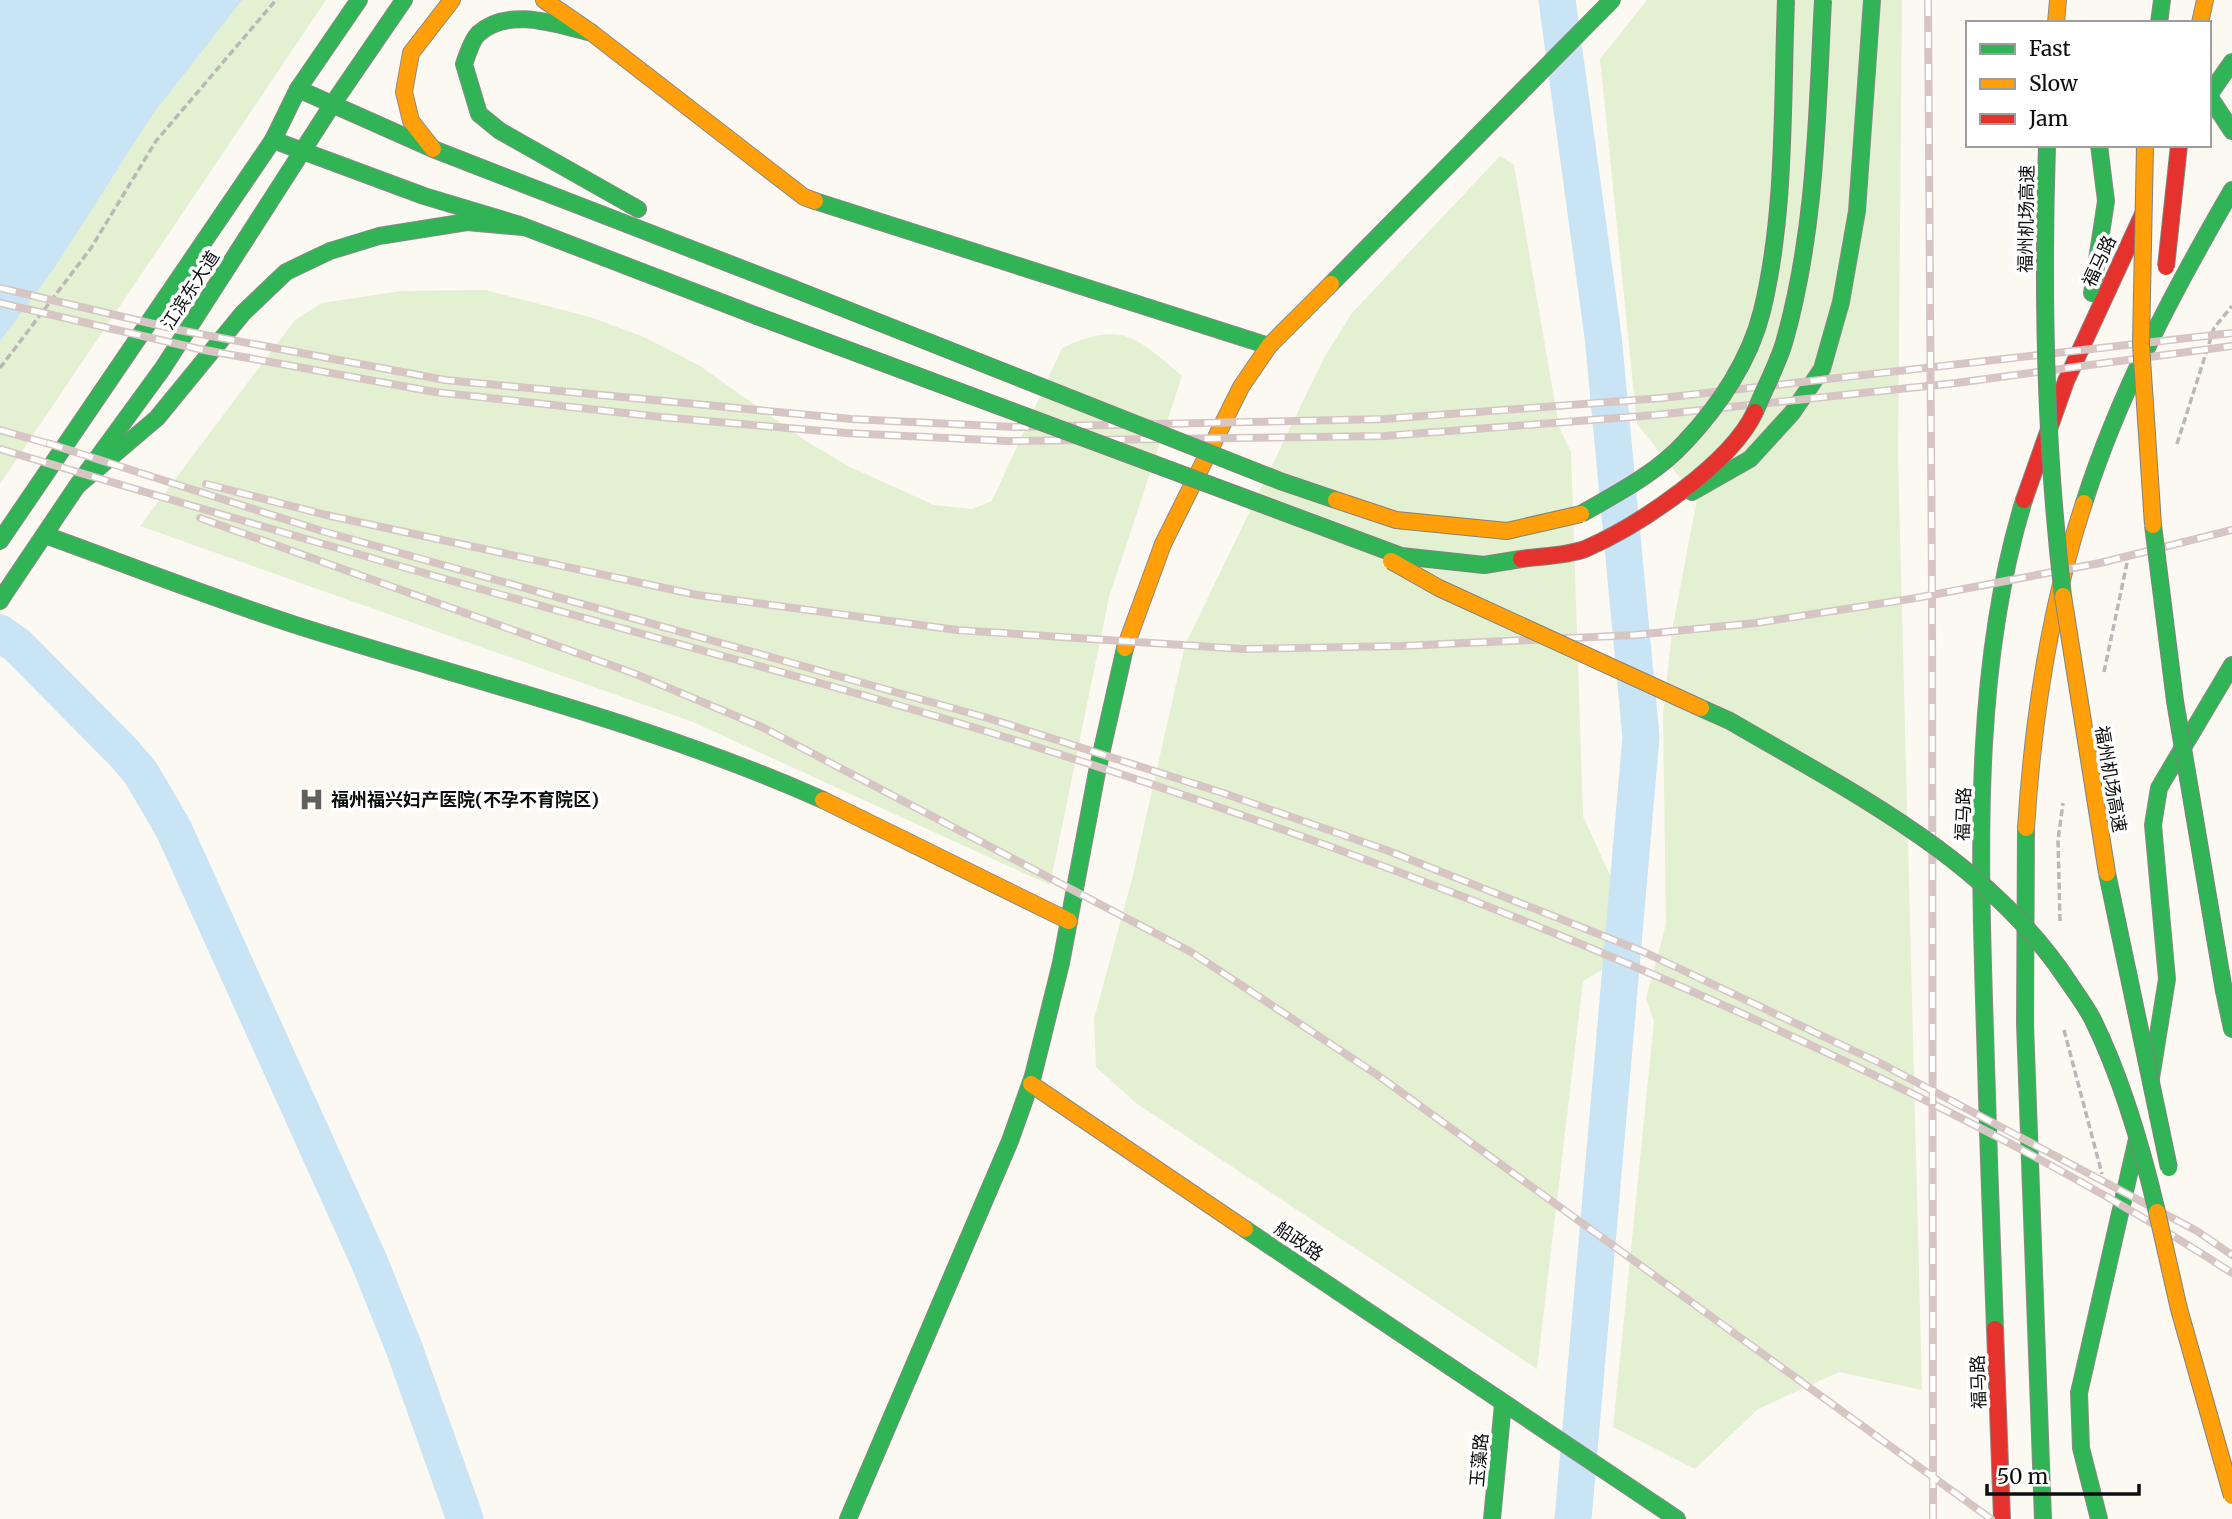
<svg xmlns="http://www.w3.org/2000/svg" width="2232" height="1519" font-family="Merriweather,'Noto Sans SC',serif">
<style>
.green{fill:#e3f0d2}
.water{fill:#c8e4f5}
.lines{fill:none;stroke-linecap:round;stroke-linejoin:round}
.river{stroke:#c8e4f5;stroke-width:37}
.fast-casing{stroke:#8b8a87;stroke-width:18}
.slow-casing{stroke:#8b8a87;stroke-width:18}
.jam-casing{stroke:#8b8a87;stroke-width:18}
.path{stroke:#b8b8b6;stroke-width:3.5;stroke-dasharray:7 3.5;stroke-linecap:butt}
.fast{stroke:#30b455;stroke-width:16}
.slow{stroke:#ff9f0a;stroke-width:16}
.jam{stroke:#e5322d;stroke-width:16}
.rail-casing{stroke:#d7c5c4;stroke-width:8}
.rail{stroke:#fff;stroke-width:5;stroke-dasharray:16;stroke-linecap:butt}
.fast-bridge-casing{stroke:#81817d;stroke-width:18;stroke-linecap:butt}
.slow-bridge-casing{stroke:#81817d;stroke-width:18;stroke-linecap:butt}
.jam-bridge-casing{stroke:#81817d;stroke-width:18;stroke-linecap:butt}
.fast-bridge{stroke:#30b455;stroke-width:16}
.slow-bridge{stroke:#ff9f0a;stroke-width:16}
.jam-bridge{stroke:#e5322d;stroke-width:16}
.labels{text-anchor:middle;dominant-baseline:central;stroke-width:7;stroke-linejoin:round;paint-order:stroke}
.street-label{font-size:18px;fill:#0d0d0d;stroke:#fff}
.poi-label{font-size:18px;font-weight:bold;fill:#0d0d0d;stroke:#fff;text-anchor:start}
</style>
<rect width="100%" height="100%" fill="#fbf9f2"/>
<g class="green">
<polygon points="0,0 326,0 0,484"/>
<polygon points="1647,0 1902,0 1898,456 1922,1390 1839,1372 1758,1409 1695,1469 1613,1427 1654,1021 1646,998 1666,924 1663,714 1672,631 1697,499 1637,424 1600,59"/>
<polygon points="1500,156 1514,165 1559,427 1571,452 1583,816 1614,884 1604,969 1583,981 1537,1369 1136,1103 1096,1067 1094,1019 1132,879 1185,645 1324,358 1352,313"/>
<path d="M485,290l105,27 56,21 54,28 106,75 42,25 86,39 38,4 20,-8 70,-153c60,-27 73,-12 120,28l-73,221 -59,288 -357,-163 -553,-196 155,-206 27,-17 79,-12z"/>
</g>
<polygon class="water" points="0,0 242,0 152,115 55,267 0,341"/>
<g class="lines">
<g class="river">
<polyline points="1557,0 1603,336 1641,737 1573,1519"/>
<polyline points="0,633 17,645 122,751 141,773 174,830 369,1261 404,1348 465,1519"/>
</g>
<defs>
<g id="fast">
<polyline points="2159,23 2162,0"/>
<path d="M592,33c-34,-8 -83,-27 -114,1 -7,7 -10,20 -14,30l15,50 21,17 138,78"/>
<polyline points="298,89 433,149 792,288"/>
<polyline points="2209,95 2232,62"/>
<polyline points="2209,96 2232,131"/>
<polyline points="273,140 424,196 517,224 757,316"/>
<polyline points="815,201 1269,346"/>
<polyline points="1331,284 1612,0"/>
<polyline points="2092,293 2106,201 2099,145"/>
<polyline points="77,486 157,418 243,313 286,272 330,251 379,236 467,222 523,227"/>
<polyline points="1692,492 1750,459 1792,413 1822,369 1841,302 1857,211 1872,0"/>
<path d="M2084,503c35,-110 90,-213 148,-313"/>
<path d="M45,535c86,31 172,65 260,93 174,55 350,97 518,172"/>
<polyline points="0,541 273,140 298,89 359,0"/>
<polyline points="3,596 77,486 163,368 332,105 404,0"/>
<polyline points="0,601 3,596"/>
<polyline points="2026,828 2025,1024 2043,1519"/>
<polyline points="2224,991 2232,1029"/>
<polyline points="2151,1078 2167,979 2153,825 2159,788 2232,665"/>
<polyline points="1245,1229 1677,1519"/>
<path d="M1995,1329c-4,-110 -8,-219 -11,-329 -5,-165 -9,-340 40,-500"/>
<polyline points="848,1519 1010,1141 1033,1076 1061,963 1097,772 1125,648"/>
<polyline points="1492,1519 1503,1404"/>
<polyline points="2099,1519 2081,1448 2079,1393 2137,1139"/>
</g>
<g id="slow">
<polyline points="544,0 592,33 804,197 815,201"/>
<polyline points="2056,23 2058,0"/>
<polyline points="2200,23 2205,0"/>
<polyline points="433,149 411,121 404,92 411,53 452,0"/>
<polyline points="1125,648 1163,544 1241,387 1269,346 1331,284"/>
<polyline points="823,800 1069,921"/>
<path d="M2026,828c7,-111 23,-219 58,-325"/>
<polyline points="1031,1084 1245,1229"/>
</g>
<g id="jam">
<polyline points="2024,500 2066,381 2143,214"/>
<polyline points="1995,1329 2002,1519"/>
</g>
</defs>
<use href="#fast" class="fast-casing"/>
<use href="#slow" class="slow-casing"/>
<use href="#jam" class="jam-casing"/>
<g class="path">
<polyline points="0,368 91,248 156,141 276,0"/>
<polyline points="2177,444 2214,328 2232,306"/>
<polyline points="2104,672 2127,563"/>
<polyline points="2060,921 2058,840 2063,803"/>
<polyline points="2064,1030 2102,1174"/>
</g>
<use href="#fast" class="fast"/>
<use href="#slow" class="slow"/>
<use href="#jam" class="jam"/>
<defs>
<g id="rail">
<polyline points="1928,0 1932,586 1933,1519"/>
<polyline points="0,288 179,330 445,380 851,419 1014,427 1384,419 1662,398 2232,333"/>
<polyline points="0,303 199,349 435,392 661,417 846,433 1007,441 1385,436 1655,415 1956,383 2232,346"/>
<polyline points="0,430 57,446"/>
<polyline points="47,443 322,531 991,719 1223,793 1386,850 1644,952 1882,1064 2197,1231 2232,1255"/>
<path d="M0,449c165,49 330,98 495,144 166,47 333,90 497,140 252,78 501,169 742,277 171,77 341,161 498,263"/>
<polyline points="206,484 326,515 697,595 957,630 1243,649 1401,646 1635,635 1756,623 1916,598 2100,563 2232,530"/>
<polyline points="200,518 633,673 762,727 1191,952 1376,1074 1991,1519"/>
</g>
</defs>
<use href="#rail" class="rail-casing"/>
<use href="#rail" class="rail"/>
<defs>
<g id="fast-bridge">
<path d="M2047,145c-5,151 -2,300 16,451"/>
<polyline points="792,288 1280,481 1336,500"/>
<polyline points="757,316 1401,556 1484,565 1521,559"/>
<path d="M1755,412c9,-23 22,-46 29,-69 32,-112 33,-227 39,-343"/>
<path d="M1581,514c35,-20 76,-41 104,-72 34,-36 65,-82 77,-131 24,-98 20,-210 24,-311"/>
<polyline points="2153,525 2175,701 2224,991"/>
<path d="M1701,708l29,13c125,73 259,139 340,263 8,12 17,24 23,36 29,59 49,128 64,192"/>
<polyline points="2107,873 2169,1168"/>
</g>
<g id="slow-bridge">
<polyline points="2145,145 2141,344 2153,525"/>
<polyline points="1336,500 1396,520 1507,531 1581,514"/>
<polyline points="1391,561 1439,588 1701,708"/>
<polyline points="2063,596 2107,873"/>
<polyline points="2157,1212 2179,1309 2232,1496"/>
</g>
<g id="jam-bridge">
<polyline points="2166,267 2179,145"/>
<path d="M1521,559c20,-3 45,-3 64,-10 53,-23 145,-84 170,-137"/>
</g>
</defs>
<use href="#fast-bridge" class="fast-bridge-casing"/>
<use href="#slow-bridge" class="slow-bridge-casing"/>
<use href="#jam-bridge" class="jam-bridge-casing"/>
<use href="#fast-bridge" class="fast-bridge"/>
<use href="#slow-bridge" class="slow-bridge"/>
<use href="#jam-bridge" class="jam-bridge"/>
</g>
<defs>
<symbol id="hospital-bare" viewBox="-9 -9 18 18"><path d="M-5-5h3v3.5h4V-5h3V5h-3V1.5h-4V5h-3Z" fill="#60605d" stroke="#fff" stroke-width="2.5" paint-order="stroke"/></symbol>
</defs>
<g fill-rule="evenodd">
<use href="#hospital-bare" x="294" y="782" width="35" height="35"/>
</g>
<g class="labels">
<g class="street-label">
<text transform="translate(2026 219) rotate(-89)">福州机场高速</text>
<text transform="translate(2099 261) rotate(-65)">福马路</text>
<text transform="translate(190 290) rotate(-57)">江滨东大道</text>
<text transform="translate(2111 779) rotate(80)">福州机场高速</text>
<text transform="translate(1963 814) rotate(-88)">福马路</text>
<text transform="translate(1299 1241) rotate(34)">船政路</text>
<text transform="translate(1978 1382) rotate(-92)">福马路</text>
<text transform="translate(1479 1460) rotate(-85)">玉藻路</text>
</g>
<g class="poi-label">
<text x="331" y="799">福州福兴妇产医院(不孕不育院区)</text>
</g>
</g>
<rect x="1966" y="21" width="245" height="126" fill="#ffffff" stroke="#9e9e9e" stroke-width="2"/>
<rect x="1980" y="44" width="35" height="10" fill="#30b455" stroke="#9e9e9e" stroke-width="2"/>
<text x="2029" y="56" font-size="21" fill="#0d0d0d">Fast</text>
<rect x="1980" y="79" width="35" height="10" fill="#ff9f0a" stroke="#9e9e9e" stroke-width="2"/>
<text x="2029" y="91" font-size="21" fill="#0d0d0d">Slow</text>
<rect x="1980" y="114" width="35" height="10" fill="#e5322d" stroke="#9e9e9e" stroke-width="2"/>
<text x="2029" y="126" font-size="21" fill="#0d0d0d">Jam</text>
<path d="M1987 1484v10h152v-10" fill="none" stroke="#0d0d0d" stroke-width="3.5"/>
<text x="1997" y="1484" font-size="21" fill="#0d0d0d" stroke="#ffffff" stroke-width="5" paint-order="stroke">50 m</text>
</svg>
